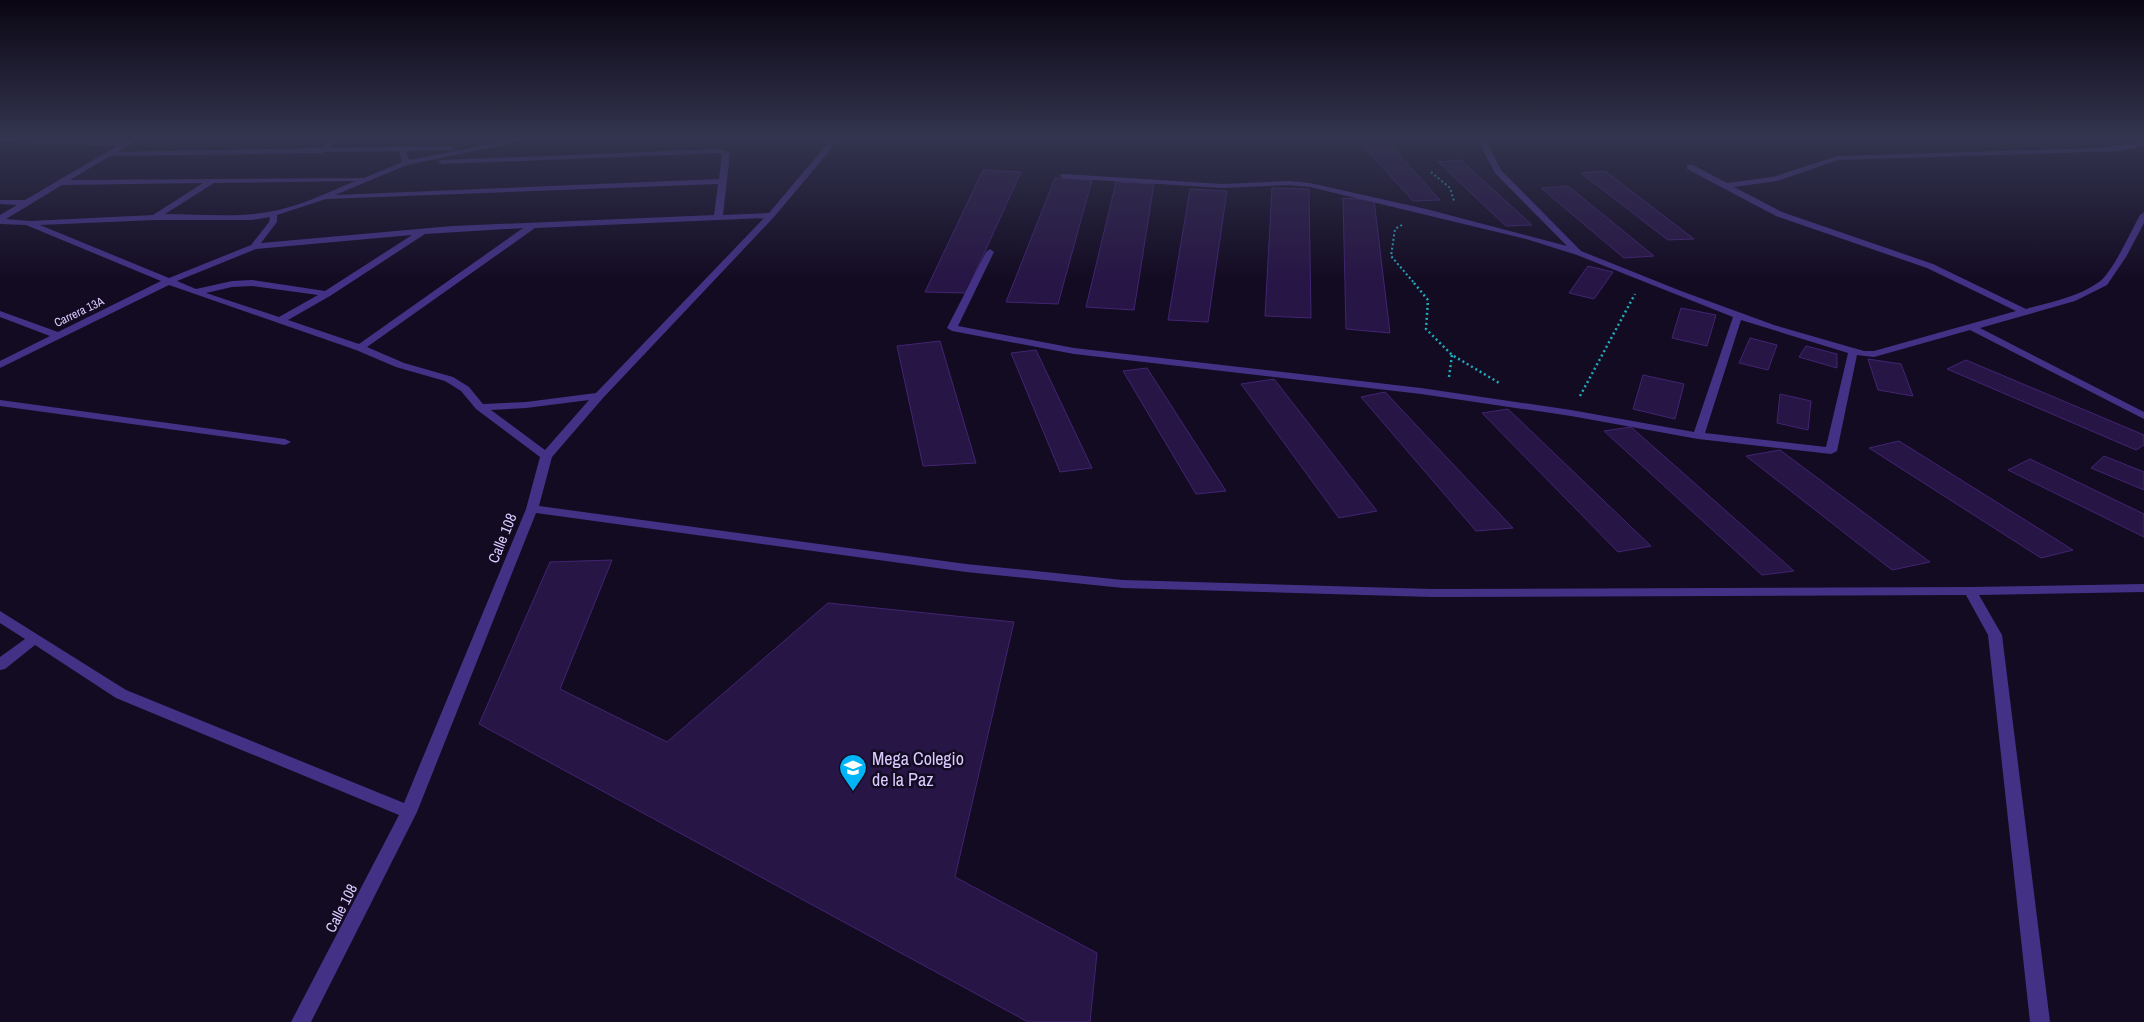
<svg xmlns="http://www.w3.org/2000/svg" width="2144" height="1022" font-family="'Archivo Narrow',sans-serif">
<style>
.building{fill:#271545;stroke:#422473}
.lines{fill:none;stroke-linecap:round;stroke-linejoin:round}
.path-far1{stroke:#21acbe;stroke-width:2;stroke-dasharray:2 2.5;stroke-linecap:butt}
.path{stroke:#21acbe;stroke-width:2.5;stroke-dasharray:2 3;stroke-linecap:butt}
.minor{fill:#433186;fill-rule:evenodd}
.labels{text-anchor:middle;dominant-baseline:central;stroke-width:5;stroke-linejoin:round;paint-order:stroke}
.far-street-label{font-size:12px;fill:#daccff;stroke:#130b22}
.street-label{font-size:15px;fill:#daccff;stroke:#130b22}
.near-poi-label{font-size:18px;fill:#daccff;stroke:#130b22;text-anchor:start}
</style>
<rect width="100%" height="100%" fill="#130b22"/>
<g class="building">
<polygon points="1384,138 1440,200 1413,201 1358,140"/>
<polygon points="1461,160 1532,225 1506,226 1438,162"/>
<polygon points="983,170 1021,172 966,293 925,292"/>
<polygon points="1605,171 1694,239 1668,240 1581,173"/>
<polygon points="1055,178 1092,180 1058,304 1006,302"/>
<polygon points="1116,182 1154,184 1134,310 1086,307"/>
<polygon points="1568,186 1654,256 1624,258 1541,188"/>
<polygon points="1272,188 1309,189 1311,318 1265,316"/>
<polygon points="1190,189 1227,191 1208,322 1168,320"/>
<polygon points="1343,198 1374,200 1390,333 1346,329"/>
<polygon points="1588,266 1613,272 1594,299 1569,293"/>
<polygon points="1681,308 1716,315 1707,346 1672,338"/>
<polygon points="1750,338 1777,345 1768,370 1739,363"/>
<polygon points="940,341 976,463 923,466 897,346"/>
<polygon points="1806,346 1837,354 1837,368 1799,357"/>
<polygon points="1036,350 1092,468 1060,472 1011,353"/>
<polygon points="1868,359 1901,364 1913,396 1878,390"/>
<polygon points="1966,360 2144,435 2144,445 2136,450 1947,369"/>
<polygon points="1147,368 1226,491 1196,494 1123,371"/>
<polygon points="1643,375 1684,384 1675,419 1633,409"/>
<polygon points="1274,379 1377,511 1339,518 1241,384"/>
<polygon points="1385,392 1513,528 1476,531 1361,397"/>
<polygon points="1780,394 1811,401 1808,430 1777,423"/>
<polygon points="1508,409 1651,546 1618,552 1482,413"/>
<polygon points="1631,427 1794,571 1762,575 1604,431"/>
<polygon points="1899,441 2073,550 2041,558 1869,448"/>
<polygon points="1780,450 1930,562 1892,570 1746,456"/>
<polygon points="2104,456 2144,472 2144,490 2091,468"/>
<polygon points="2030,459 2144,514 2144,537 2008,470"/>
<polygon points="612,560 560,689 667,742 828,603 1014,622 955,877 1097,953 1090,1022 1028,1022 479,724 550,562"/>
</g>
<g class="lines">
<g class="path-far1">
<polyline points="1431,172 1450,188 1454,201"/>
<polyline points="1402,225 1395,229 1391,256 1415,284"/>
</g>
<g class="path">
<polyline points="1414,283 1428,300 1426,329 1452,355 1501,384"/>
<polyline points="1449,377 1452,355"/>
<polyline points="1580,396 1635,294"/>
</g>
<g class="minor">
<path d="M132,137h9l-23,15 203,-4 15,-11h9l-14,11 120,-2 4,2 -4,2 -45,1 3,9 117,-23h15l-134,28 -72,30 384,-16 3,-25 -3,-1 -277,11 -4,-2 4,-2 278,-11 10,4 -7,62 46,-2 64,-76h8l-67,80 -171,181 -51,59 -13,49 427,58 157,16 309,9 538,-2 174,-3v8l-165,3 23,40 48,387h-20l-42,-387 -22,-40 -534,2 -309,-9 -157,-16 -430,-59 -119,299 -106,210h-20l108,-207 -283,-117 -81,-53 -30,24 -5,1v-13l25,-18 -25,-16v-12l126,79 278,113 122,-294 14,-52 -64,-48 -15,-18 -16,-10 -49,-14 -40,-17 -187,-65 -169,83v-7l50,-25 -50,-19v-6l58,21 103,-51 -135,-56 -26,-1v-9l17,-10 -17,-1v-4h25l92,-54 -117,-4v-4l123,4zM399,151l3,11 -38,16 -294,2 40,-24 207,-3 3,1 4,-2zM355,181c-28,12 -57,26 -87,31 -33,6 -69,2 -103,2l49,-31zM203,183l-50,32 -123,6 -24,-2 56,-34zM718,184l-4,31 -262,11 -191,17 16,-21v-7l49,-16zM270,217l-1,5 -18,23 -82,33 -129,-53 115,-5h97zM764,218l-168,175 -70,9 -43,2 -14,-17 -16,-10 -49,-14 -37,-16 168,-119zM523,228l-164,116 -71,-24 42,-24 95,-62zM412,235l-87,56 -73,-11 -20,1 -36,8 -19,-8 79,-32zM252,286l66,9 -39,22 -73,-24 26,-6zM589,400l-44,50 -54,-40 35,-2z"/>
<path d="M1476,137h8l17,33 80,81 100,40 93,34 90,26h10l142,-40 -89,-43 -151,-52 -89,-47v-4h6l34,18 46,-6 64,-21 261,-8 45,-6v4l-24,5 -281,9 -61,21 -43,6 48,25 151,52 93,45c25,-7 52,-12 73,-27 14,-10 32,-51 41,-67l4,-3v11l-18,34 -19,28 -32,16 -95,27 164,84v7l-174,-89 -96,27 -17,-2 -20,96 -6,3 -133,-15 -127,-23 -150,-22 -347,-40 -122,-23 -5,-3 39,-76 4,-3 4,3 -36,74 116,22 347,40 150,22 123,22 39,-115 -156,-62 -51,-16 -216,-52 -21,-2 -66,3 -160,-10 -4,-2 4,-2 160,10 66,-3 21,2 116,26 141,37 -72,-73zM1741,320l107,33 -22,94 -121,-14z"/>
<polygon points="0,400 285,439 291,442 285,445 0,406"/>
</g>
</g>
<linearGradient id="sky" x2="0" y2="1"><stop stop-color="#0a0613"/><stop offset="0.49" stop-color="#33344f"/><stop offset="1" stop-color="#33344f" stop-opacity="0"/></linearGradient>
<rect width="2144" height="280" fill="url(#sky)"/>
<defs>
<symbol id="school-pin" viewBox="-11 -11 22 30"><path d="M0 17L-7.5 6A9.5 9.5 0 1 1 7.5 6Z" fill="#00b4f7" stroke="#130b22"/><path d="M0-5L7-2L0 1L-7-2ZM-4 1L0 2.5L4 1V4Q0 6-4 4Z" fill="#fff"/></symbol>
</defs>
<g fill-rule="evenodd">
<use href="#school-pin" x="837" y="752" width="32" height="43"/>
</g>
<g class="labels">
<g class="far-street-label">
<text transform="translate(79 312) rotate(-26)">Carrera 13A</text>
</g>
<g class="street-label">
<text transform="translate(502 538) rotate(-68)">Calle 108</text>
<text transform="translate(341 908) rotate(-63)">Calle 108</text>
</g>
<g class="near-poi-label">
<text x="872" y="758">Mega Colegio<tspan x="872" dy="21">de la Paz</tspan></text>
</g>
</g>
</svg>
